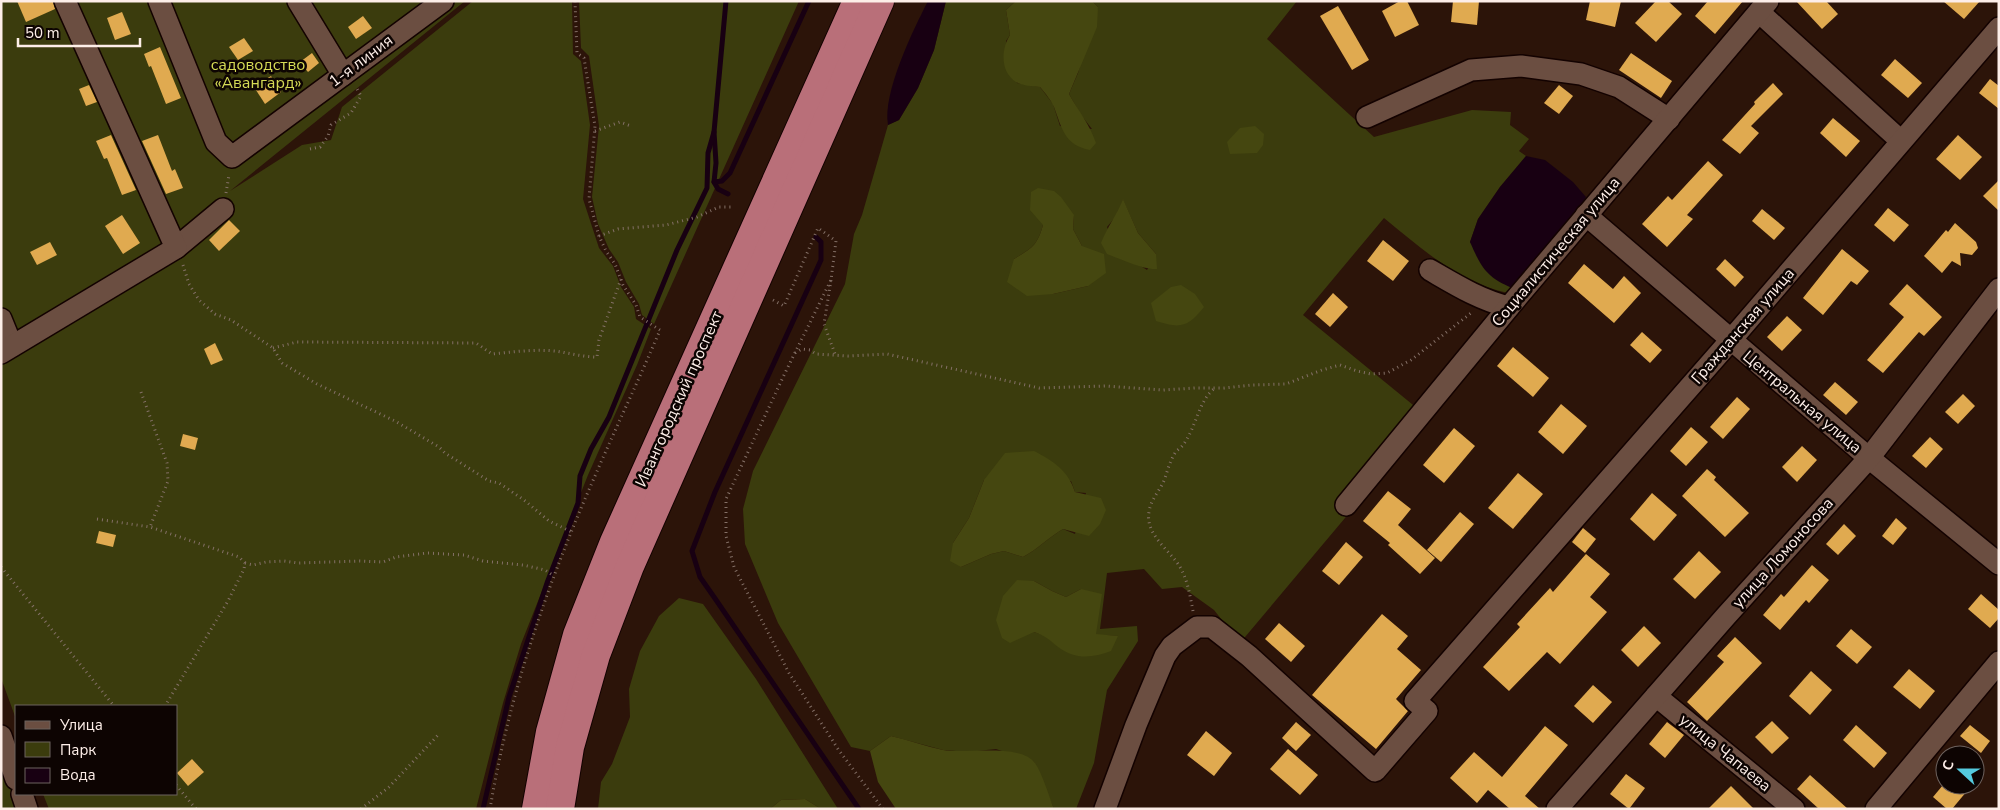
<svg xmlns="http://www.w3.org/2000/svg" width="2000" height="810" font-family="'Nunito Sans',sans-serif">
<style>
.green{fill:#3b3c0d;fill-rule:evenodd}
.forest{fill:#454710}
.water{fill:#180012}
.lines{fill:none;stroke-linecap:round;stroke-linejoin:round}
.stream{stroke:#180012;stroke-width:5}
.building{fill:#e0aa50}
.minor-casing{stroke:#130200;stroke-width:24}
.highway-casing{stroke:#130200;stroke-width:30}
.path{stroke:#847067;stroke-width:3;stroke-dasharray:1 4;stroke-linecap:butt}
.minor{stroke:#6b4e41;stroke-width:21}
.highway{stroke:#b96f79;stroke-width:28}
.labels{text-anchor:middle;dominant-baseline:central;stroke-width:5;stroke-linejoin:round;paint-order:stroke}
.street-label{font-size:16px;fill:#fdeee8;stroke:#0d0402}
.park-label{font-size:16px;fill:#d6db56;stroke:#0d0402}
</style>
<rect width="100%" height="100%" fill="#2c1409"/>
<g class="green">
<polygon points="1,1 465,1 230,191 302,145 331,140 342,107 473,1 572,1 573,54 581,61 590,125 583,199 599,248 613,266 621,287 634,307 636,319 651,329 637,365 588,475 521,644 503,703 476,809 49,809 43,794 176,794 176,706 16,706 16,719 1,678"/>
<polygon points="579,1 799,1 654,324 642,315 639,304 626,282 618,262 609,249 598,224 592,197 599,126 589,56 581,48"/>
<path d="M946,1h70l-10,9 4,25 -4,6 11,42 23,4 13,17 7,22 32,3 -11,-14 -12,-21 9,-21 20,-66 -6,-6h205l-30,38 107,98 98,-27 39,2 -1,13 19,14 -10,12 7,5 -26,31 -22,32 -8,23 42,46 -4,5c-49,-10 -86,-44 -124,-75l-81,97 126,103 -189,225 -26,-33 -32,-23 -20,2 -18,-20 -37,4 -7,56 37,-3 1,15 -31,49 -13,73 -18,46h-22l-20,-47 -38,-13 -28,3 -25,-2 -52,-14 -21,15 -19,-4 -73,-124 -33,-79 -2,-35 10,-38 92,-187 9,-50 8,-19 26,-90 11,-5 19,-32 16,-38zM1123,200l15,33 18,21 -9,16 -11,-7 -15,-4 -14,-32 10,-12zM1074,215l-1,14 9,17 6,40 -35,8 -39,-35c18,-11 23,-13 29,-34zM984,480l87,1 4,11 11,1 -11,41 -12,-5c-14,8 -25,20 -40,28l-19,-6 -13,3 -30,13 -8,-24 16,-25zM1034,581l18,10 14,6 15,-8 15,46 22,1 -58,12 -14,-12 -12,-4z"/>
<polygon points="679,598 703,604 756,679 838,809 821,809 805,799 781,800 770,809 598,809 601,782 612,764 630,717 629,689 640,651 659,616"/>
<polygon points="1,758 20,809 1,809"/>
</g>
<g class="forest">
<path d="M1016,1h76l6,6 -1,20 -28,67c9,16 21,31 27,49l-6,7c-26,-5 -28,-22 -36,-43 -3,-7 -9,-14 -14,-20 -7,-1 -18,-1 -24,-5 -16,-10 -15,-33 -6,-47l-4,-25z"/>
<polygon points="1255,126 1264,134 1263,145 1257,153 1230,154 1227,142 1240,128"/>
<path d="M1038,188l16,3 7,6 13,18 -1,14 9,17 22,8 2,19 -18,13 -35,8 -26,2 -20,-14 7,-23c18,-11 23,-13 29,-34l-13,-15 1,-18z"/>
<path d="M1123,199l15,34 18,21 1,15c-13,1 -37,-10 -50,-15l-6,-11c6,-16 16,-28 22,-44z"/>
<path d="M1181,285l14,9 9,13c-16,20 -23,22 -48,14l-5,-18 20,-16z"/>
<path d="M1034,451c19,10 34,19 41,41l26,6 5,12 -6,14 -11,12 -26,-7c-14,8 -25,20 -40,28l-19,-6 -13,3 -30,13 -11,-6 3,-18 16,-25 15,-38 21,-27z"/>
<path d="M1017,580l17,1 18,10 14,6 15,-8 21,5 -6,40 22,2 -7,15c-18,7 -36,9 -53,-4 -10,-8 -12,-11 -24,-15l-24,11 -8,-5 -6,-18 7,-24z"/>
<path d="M891,736c17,4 34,10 52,14 22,4 78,-7 92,13 7,10 14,33 19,46h-158l-18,-27 -8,-31z"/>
<polygon points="805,799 821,809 770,809 781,800"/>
</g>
<g class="water">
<path d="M928,1h18l-12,49 -16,38 -19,32 -11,5c-6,-31 25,-95 40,-124z"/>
<path d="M1526,156l19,4 28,22 13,15 -11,20 -63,71c-26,-11 -31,-21 -42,-46l8,-23 22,-32z"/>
</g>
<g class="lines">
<g class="stream">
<polyline points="726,1 714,132 716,163 714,182 718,189 728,194"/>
<polyline points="714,182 722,181 730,173 809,1"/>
<polyline points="816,237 821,242 821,260 715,492 692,551 700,577 714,597 859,809"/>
<polyline points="483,809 509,697 547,583 578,503 580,476 591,449 609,417 677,250 707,188 708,153 714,132"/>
</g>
</g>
<g class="building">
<polygon points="17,1 53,1 55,9 26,22"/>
<polygon points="1400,1 1407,1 1419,25 1395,37 1382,11"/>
<polygon points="1453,1 1479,1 1477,25 1451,22"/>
<polygon points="1590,1 1621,1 1615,27 1586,20"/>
<polygon points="1656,1 1668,1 1682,14 1656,42 1635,23"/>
<polygon points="1708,1 1743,1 1715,34 1695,16"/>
<polygon points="1796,1 1826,1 1838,14 1822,29"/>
<polygon points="1943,1 1980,1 1964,19"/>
<polygon points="1338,6 1369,60 1352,70 1320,16"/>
<polygon points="122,12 131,34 115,40 107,18"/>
<polygon points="363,16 372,28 356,39 348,27"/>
<polygon points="244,38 253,51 238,60 229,47"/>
<polygon points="160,47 181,98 166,104 151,66 149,67 144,54"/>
<polygon points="312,53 319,63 308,72 300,62"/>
<polygon points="1631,53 1672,81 1661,98 1619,70"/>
<polygon points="1895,59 1922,83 1908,98 1881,75"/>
<polygon points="271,76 281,92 265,104 254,87"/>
<polygon points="1990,79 1999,86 1999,109 1979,93"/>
<polygon points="1773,83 1783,94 1751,126 1759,133 1740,154 1722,140 1755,104 1754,102"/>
<polygon points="89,85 97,102 86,106 79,89"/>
<polygon points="1559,85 1573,96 1559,114 1544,103"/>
<polygon points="1833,118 1860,141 1846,157 1820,133"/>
<polygon points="111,135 136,190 122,195 107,158 104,159 96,141"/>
<polygon points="158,135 172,171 175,169 183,188 166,194 142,141"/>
<polygon points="1958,135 1982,157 1960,180 1936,159"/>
<polygon points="1708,161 1723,175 1687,215 1693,219 1667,247 1642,224 1668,196 1672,200"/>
<polygon points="1999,180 1999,211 1983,196"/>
<polygon points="1888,208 1909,225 1894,242 1874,225"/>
<polygon points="1762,209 1785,228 1774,240 1752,221"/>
<polygon points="122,215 140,243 123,254 105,226"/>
<polygon points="229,220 240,231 219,251 209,240"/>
<polygon points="1955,223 1976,242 1978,248 1972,255 1960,253 1961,266 1952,261 1942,273 1924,256 1946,230 1948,232"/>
<polygon points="1383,240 1409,261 1393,281 1367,261"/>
<polygon points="50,242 57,255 37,265 30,252"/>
<polygon points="1842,249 1869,271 1857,285 1851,281 1823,315 1803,298"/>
<polygon points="1725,259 1744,277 1735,287 1716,269"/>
<polygon points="1584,264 1613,289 1624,276 1641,293 1614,323 1568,283"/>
<polygon points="1907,284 1942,317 1924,336 1919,332 1883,373 1867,360 1904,317 1889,304"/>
<polygon points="1333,293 1348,307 1330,327 1315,314"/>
<polygon points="1787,316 1802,330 1782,351 1767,337"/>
<polygon points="1642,332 1662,350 1650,363 1630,345"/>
<polygon points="215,343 223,360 211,365 204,349"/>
<polygon points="1513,347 1549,378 1533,397 1497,366"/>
<polygon points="1835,382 1858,402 1846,415 1823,395"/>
<polygon points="1963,394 1975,406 1958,424 1945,412"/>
<polygon points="1737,397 1750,409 1723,439 1710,427"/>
<polygon points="1561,404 1587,426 1563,454 1538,432"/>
<polygon points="1691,427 1708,442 1686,466 1670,451"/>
<polygon points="1454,428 1475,446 1444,483 1423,465"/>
<polygon points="183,434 198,438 195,450 180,446"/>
<polygon points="1930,437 1943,449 1926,468 1912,456"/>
<polygon points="1802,446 1817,460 1797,482 1782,467"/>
<polygon points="1707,469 1716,477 1714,480 1749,513 1725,537 1682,496"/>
<polygon points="1518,473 1543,494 1513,529 1488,508"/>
<polygon points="1388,491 1411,509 1398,525 1435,558 1420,574 1388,545 1390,543 1363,521"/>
<polygon points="1652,493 1677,515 1654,541 1630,519"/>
<polygon points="1460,512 1474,524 1441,562 1427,550"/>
<polygon points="1896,518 1907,528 1893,545 1882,536"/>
<polygon points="1844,524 1856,536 1838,555 1826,544"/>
<polygon points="1583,528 1596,539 1585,553 1572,542"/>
<polygon points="99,531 116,535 113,547 96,543"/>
<polygon points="1346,542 1363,557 1339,585 1322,571"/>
<polygon points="1699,551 1721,572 1695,599 1673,579"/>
<polygon points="1586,554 1610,574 1590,597 1607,612 1560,664 1547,652 1509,691 1483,667 1520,627 1517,624 1550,588 1553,592"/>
<polygon points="1812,565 1829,580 1809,603 1806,600 1780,630 1763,615 1781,594 1784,597"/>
<polygon points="1981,594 1999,610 1999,618 1990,628 1968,609"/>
<polygon points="1382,614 1408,636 1397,649 1421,670 1396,699 1408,711 1376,749 1312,695"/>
<polygon points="1279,623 1305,646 1291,662 1265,639"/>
<polygon points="1644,626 1661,643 1638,667 1621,650"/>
<polygon points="1851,629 1872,647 1857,664 1836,646"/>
<polygon points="1735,637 1762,663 1707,721 1687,702 1724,662 1717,656"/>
<polygon points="1909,669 1935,691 1920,709 1893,687"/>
<polygon points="1811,671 1832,690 1810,715 1789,696"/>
<polygon points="1593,685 1612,702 1593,723 1574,706"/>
<polygon points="1772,721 1789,738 1772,754 1755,737"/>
<polygon points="1296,722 1311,735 1296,751 1282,738"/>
<polygon points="1667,722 1684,735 1665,758 1649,744"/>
<polygon points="1856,725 1887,753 1874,768 1843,740"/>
<polygon points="1970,725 1990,741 1981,753 1960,736"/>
<polygon points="1545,726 1568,745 1525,796 1540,809 1510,809 1488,790 1477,803 1450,778 1474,752 1502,777"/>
<polygon points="1206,731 1232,753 1214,776 1187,755"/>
<polygon points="1288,749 1318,775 1300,795 1270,769"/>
<polygon points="192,759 204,772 188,786 177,773"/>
<polygon points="1626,774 1645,788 1629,809 1610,794"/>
<polygon points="1810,775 1848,809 1819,809 1797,789"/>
<polygon points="1943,785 1972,785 1952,809 1947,809 1933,797"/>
<polygon points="1731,786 1754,809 1708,809"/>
</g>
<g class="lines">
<defs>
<g id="minor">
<polyline points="159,1 216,142 232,157 443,1"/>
<polyline points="298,1 343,75"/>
<polyline points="1759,12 1901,141"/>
<polyline points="1367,117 1471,70 1521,66 1581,74 1619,87 1669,119"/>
<polyline points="1586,215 1869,458 1999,564"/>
<polyline points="176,248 223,209"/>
<path d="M1430,270c26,15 50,30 79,37"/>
<polyline points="1,319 12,346"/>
<polyline points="1,353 176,248 65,1"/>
<polyline points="1346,505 1509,307 1768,1"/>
<polyline points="1656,696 1794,809"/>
<polyline points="1,736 16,779"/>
<polyline points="22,794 27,809"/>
<polyline points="1105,809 1136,725 1165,656 1172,646 1197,627 1212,627 1249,656 1375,771 1427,711 1415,701 1730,341 1999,28"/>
<polyline points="1557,809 1726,616 1869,458 1999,289"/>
<polyline points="1876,809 1999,662"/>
</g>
<g id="highway">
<polyline points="536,809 550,732 577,635 614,542 857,1"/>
<polyline points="560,809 570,747 596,655 630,566 880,1"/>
</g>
</defs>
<use href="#minor" class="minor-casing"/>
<use href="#highway" class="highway-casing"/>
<g class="path">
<polyline points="595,131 620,122 631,126"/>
<polyline points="310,149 320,147 328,136 331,125 351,113 361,96 356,87"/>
<polyline points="226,193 229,175"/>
<polyline points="599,236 618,229 666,225 697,217 719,207 733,207"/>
<polyline points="183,265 189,284 199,300 215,314 231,320 273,348 282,363 317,384 395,421 439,447 445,453 489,481 499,483 524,500 549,521 572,532"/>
<polyline points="831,280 824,324 835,354"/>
<polyline points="773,300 784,306 818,228 836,241 831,280 785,373 726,499 726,536 734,567 789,673 838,749 883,809"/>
<path d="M273,348l24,-6 179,1 16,11c21,-2 41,-5 63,-3 14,2 28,6 42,6l2,-17 22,-61"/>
<polyline points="795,353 802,349 810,350 816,354 848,356 887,354 1039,388 1105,386 1163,390 1195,388 1224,388 1252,385 1286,384 1322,370 1340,365 1357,371 1371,374 1387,373 1411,360 1471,313"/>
<polyline points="141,392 167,463 168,481 150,527"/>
<polyline points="97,519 150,527 239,557 245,563 244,569 228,601 165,706"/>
<polyline points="245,563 253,565 266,562 284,561 298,563 360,561 383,562 396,557 427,553 464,555 483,561 523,565 545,570 554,576"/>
<polyline points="1,567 114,706"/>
<path d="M1193,611c-3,-15 -5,-30 -13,-44 -10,-17 -35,-32 -31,-55 2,-14 12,-22 16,-34 3,-9 5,-17 10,-25 2,-3 6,-5 8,-8 13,-17 16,-45 31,-56"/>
<polyline points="176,785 196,809"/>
<polyline points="361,809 389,787 440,733"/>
<path d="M490,809c19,-115 58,-227 105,-333 21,-49 44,-96 65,-146l-20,-13 -4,-12 -13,-20 -8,-21 -9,-13 -7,-15 -10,-37 6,-73 -11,-68 -7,-5 -2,-52"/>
</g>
<use href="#minor" class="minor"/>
<use href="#highway" class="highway"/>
</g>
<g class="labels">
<g class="street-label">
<text transform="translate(361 61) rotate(-37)">1-я линия</text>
<text transform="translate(1556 252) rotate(-50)">Социалистическая улица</text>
<text transform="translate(1743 326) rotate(-49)">Гражданская улица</text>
<text transform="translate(679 399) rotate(-66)">Ивангородский проспект</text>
<text transform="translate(1802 402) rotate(40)">Центральная улица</text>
<text transform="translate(1783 553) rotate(-48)">улица Ломоносова</text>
<text transform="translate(1725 753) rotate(39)">улица Чапаева</text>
</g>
<g class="park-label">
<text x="258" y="65">садоводство<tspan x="258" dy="18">«Авангард»</tspan></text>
</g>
</g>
<rect width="2000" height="810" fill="none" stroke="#fdeee8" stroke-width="5"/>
<rect x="15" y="705" width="162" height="90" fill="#0d0402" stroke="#6d625e"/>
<rect x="25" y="721" width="25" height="8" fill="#6b4e41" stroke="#6d625e"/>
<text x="60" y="730" font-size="15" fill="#fdeee8">Улица</text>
<rect x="25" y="742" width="25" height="15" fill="#3b3c0d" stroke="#6d625e"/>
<text x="60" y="755" font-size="15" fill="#fdeee8">Парк</text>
<rect x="25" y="768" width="25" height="15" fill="#180012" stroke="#6d625e"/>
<text x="60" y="780" font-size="15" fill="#fdeee8">Вода</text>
<g transform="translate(1960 770) rotate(291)"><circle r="24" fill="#0d0402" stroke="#6d625e"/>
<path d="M0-4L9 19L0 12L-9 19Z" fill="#55cade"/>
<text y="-8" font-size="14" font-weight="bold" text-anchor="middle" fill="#fdeee8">С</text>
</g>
<path d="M18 38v8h122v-8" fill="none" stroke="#fdeee8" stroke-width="2.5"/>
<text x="25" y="38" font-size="15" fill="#fdeee8" stroke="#0d0402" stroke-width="4" paint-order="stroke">50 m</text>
</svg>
